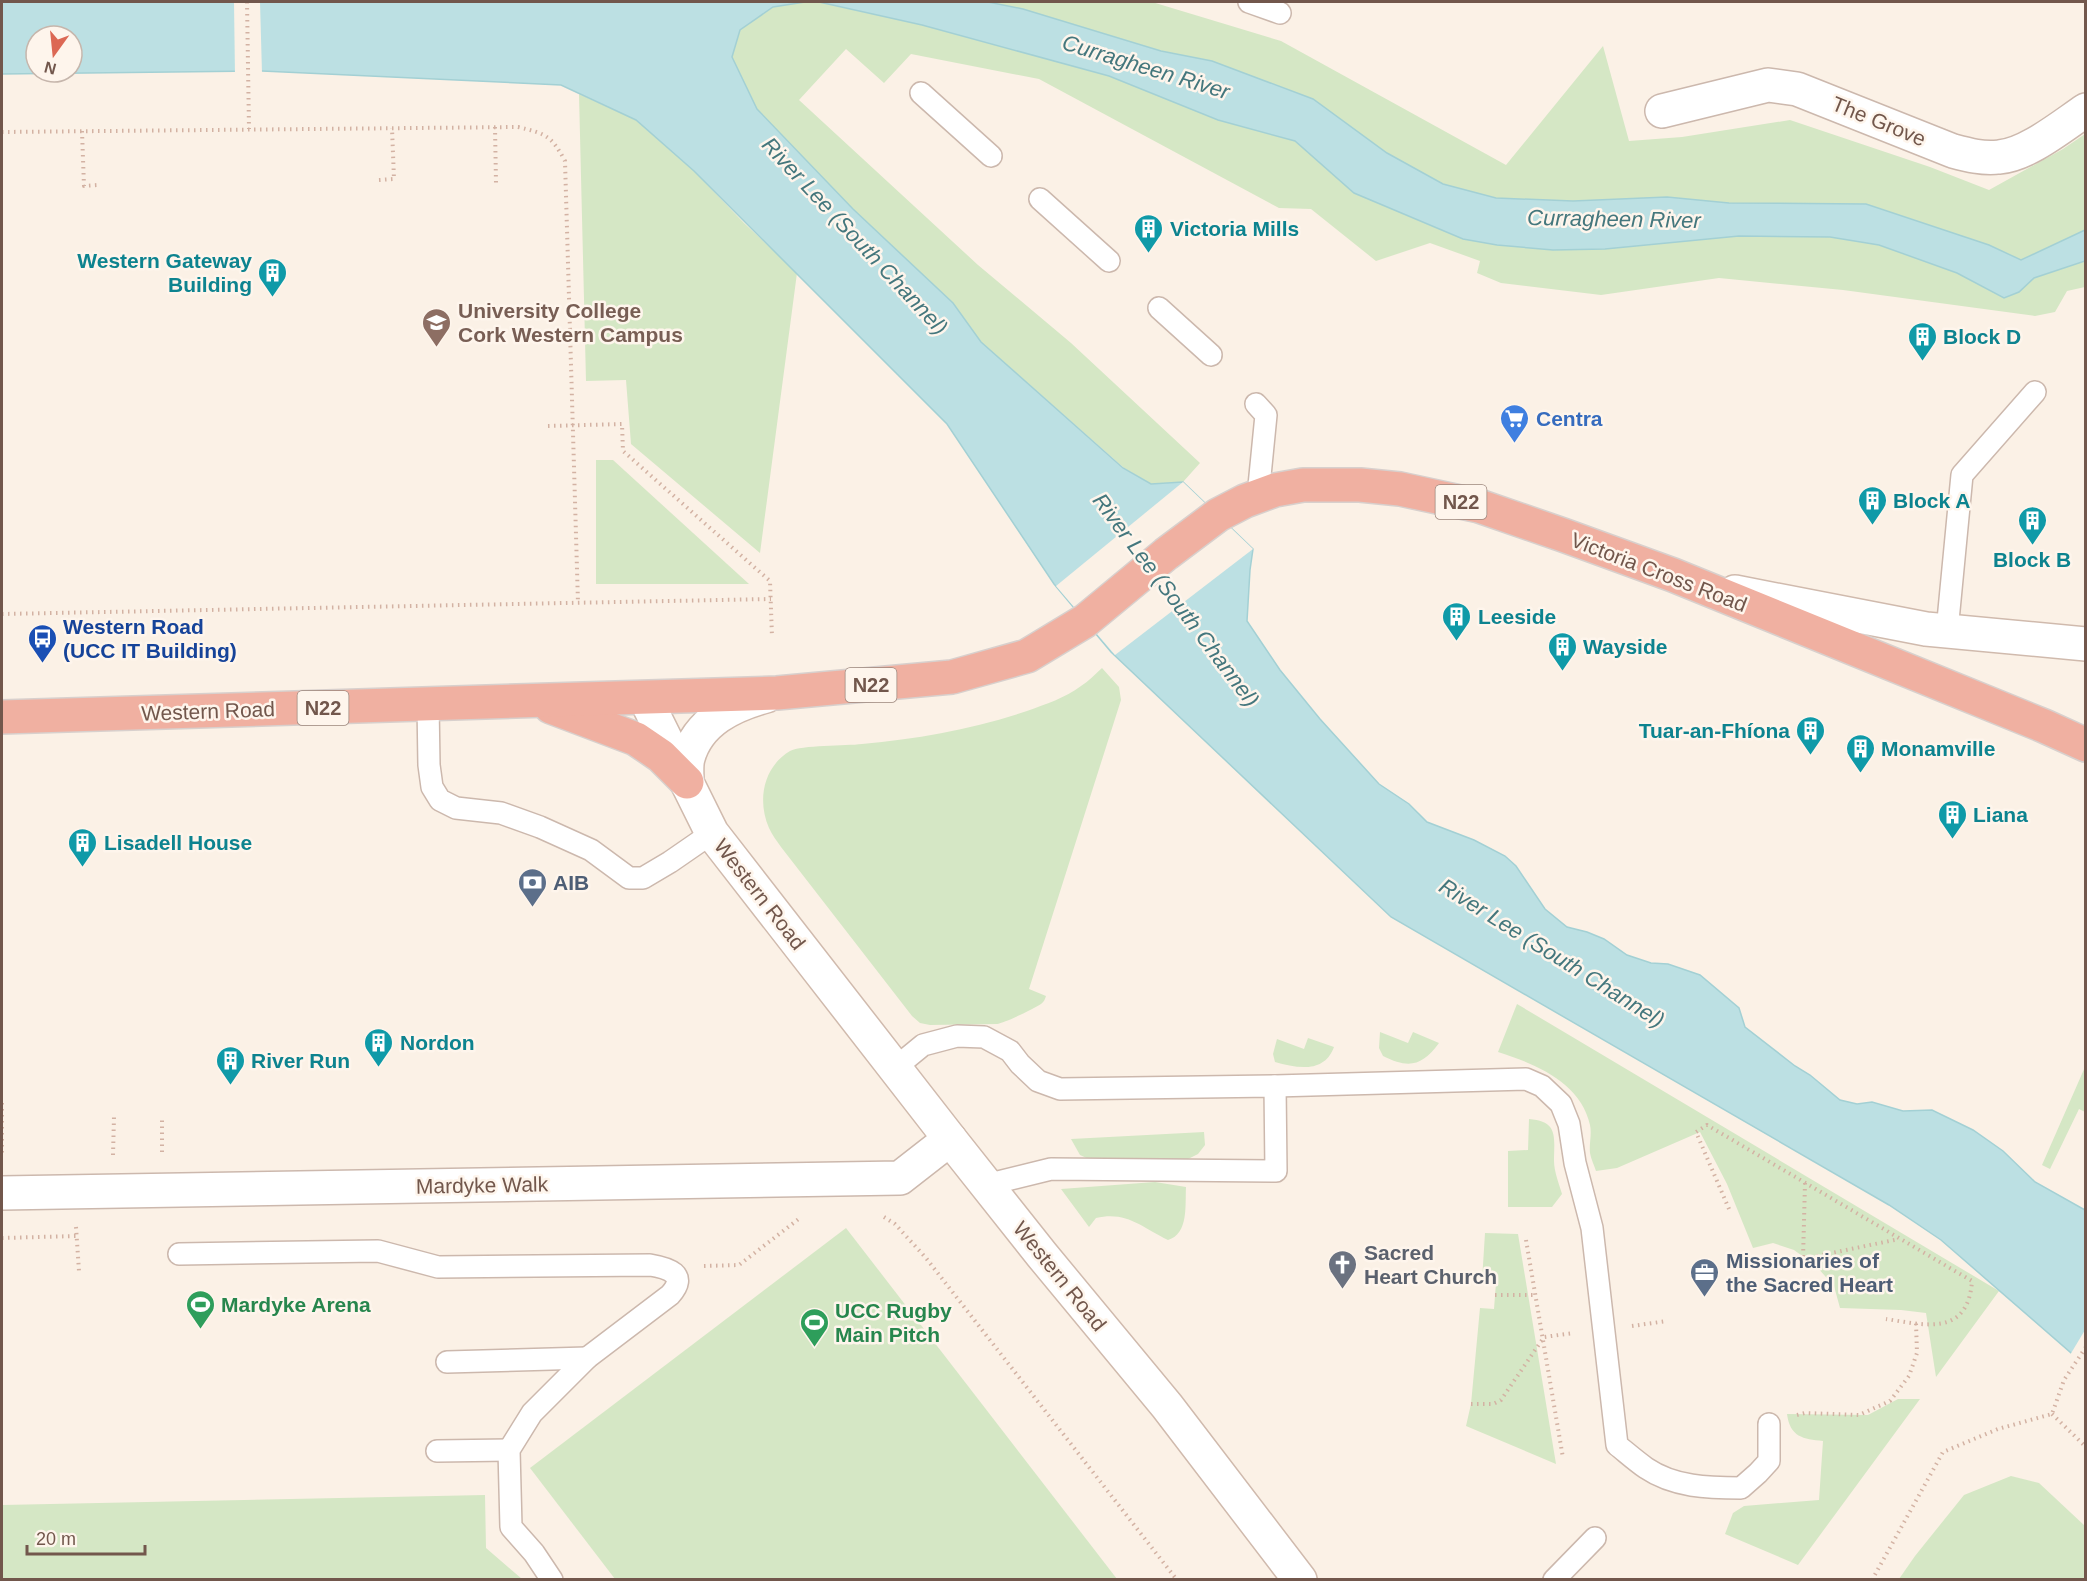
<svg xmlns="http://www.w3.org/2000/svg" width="2087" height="1581" font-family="Helvetica,sans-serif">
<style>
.green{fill:#d5e7c5}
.water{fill:#bce0e3;stroke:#a3d0d4;stroke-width:1.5;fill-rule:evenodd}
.pier{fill:#fbf1e6}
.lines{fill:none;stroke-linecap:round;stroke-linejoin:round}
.lane-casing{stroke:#ccb8ad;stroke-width:24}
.street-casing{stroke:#ccb8ad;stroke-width:36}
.secondary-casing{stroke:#d0baad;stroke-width:36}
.highway-casing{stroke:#d8d0cd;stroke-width:36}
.path{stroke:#d3b2a3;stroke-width:4;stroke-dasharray:1.5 4.5;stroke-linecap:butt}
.lane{stroke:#fff;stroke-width:21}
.street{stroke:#fff;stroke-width:33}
.secondary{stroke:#fff;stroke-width:33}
.highway{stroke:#f0b0a1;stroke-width:33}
.labels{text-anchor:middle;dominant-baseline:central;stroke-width:5;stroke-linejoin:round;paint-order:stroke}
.shield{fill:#fef5ec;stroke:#9c867c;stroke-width:1.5}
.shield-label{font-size:20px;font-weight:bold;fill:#72574c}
.street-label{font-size:21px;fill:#72574c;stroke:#fef5ec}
.culture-label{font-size:21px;font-weight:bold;fill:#0d838f;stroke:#fef5ec;text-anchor:start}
.education-label{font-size:21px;font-weight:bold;fill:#785e54;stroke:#fef5ec;text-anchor:start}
.shop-label{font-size:21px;font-weight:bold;fill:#366cbe;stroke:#fef5ec;text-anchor:start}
.transit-label{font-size:21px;font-weight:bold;fill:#164399;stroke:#fef5ec;text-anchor:start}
.service-label{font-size:21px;font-weight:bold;fill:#4e5e75;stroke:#fef5ec;text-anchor:start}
.worship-label{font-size:21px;font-weight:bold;fill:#5b616d;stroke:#fef5ec;text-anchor:start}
.leisure-label{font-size:21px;font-weight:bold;fill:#27864d;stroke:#fef5ec;text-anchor:start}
.water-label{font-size:22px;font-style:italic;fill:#44777d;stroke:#fef5ec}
</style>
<rect width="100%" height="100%" fill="#fbf1e6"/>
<g class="green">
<polygon points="805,2 819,2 922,25 1109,76 1218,120 1295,141 1354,193 1463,239 1739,236 1834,236 1879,245 1957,273 2004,298 2019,292 2034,278 2085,261 2085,287 2067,291 2055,312 2035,316 1843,290 1719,278 1601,295 1501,283 1477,273 1480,261 1430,243 1376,261 1311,209 1279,208 1039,79 911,54 884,83 846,49 799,100 978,265 1071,343 1200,463 1183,482 1151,484 1124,468 981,342 953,303 853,209 757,109 732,57 740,30 773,7"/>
<polygon points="988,2 1152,2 1281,41 1506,165 1603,46 1629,141 1682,137 1790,120 1930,167 1989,190 2063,149 2085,134 2085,230 2021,260 1989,245 1866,204 1729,203 1667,197 1573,201 1496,198 1443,184 1212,61 1161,51 1023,9"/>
<polygon points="579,94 636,120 694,171 744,223 797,273 760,553 631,444 626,380 586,381"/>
<polygon points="596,460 613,460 749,584 596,584"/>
<path d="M1102,668l17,19 2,13 -92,289 17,7c-1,3 -2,6 -5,8 -6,4 -36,19 -44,20l-67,1 -10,-2 -8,-7 -131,-169c-4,-6 -9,-12 -12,-19 -12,-27 -6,-61 21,-77 11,-6 56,-5 72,-7 56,-5 112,-15 165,-33 19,-7 38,-13 54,-25 8,-5 14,-12 21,-18z"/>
<path d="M1517,1004l482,287 -63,86 -10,-64 -25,-3 -61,-2 -6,-22 -18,-20 -22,-16 -21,-7 -20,5 -26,-64 -27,-52 -83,36 -21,3c-2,-6 -5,-12 -6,-18 -1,-9 2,-19 0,-28 -9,-42 -54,-61 -92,-73z"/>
<path d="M1380,1032l28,11 5,-11 26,11c-17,23 -30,26 -56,13l-4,-8z"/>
<path d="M1308,1038l26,9c-10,27 -37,21 -59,15l-2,-8 4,-15 27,10z"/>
<polygon points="2085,1067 2085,1112 2079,1109 2050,1169 2042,1165"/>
<path d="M1529,1119c30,2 25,19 25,42 0,10 5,23 8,33l-10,13h-44v-56l20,-1z"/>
<polygon points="1204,1132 1205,1145 1198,1154 1188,1159 1093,1161 1080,1155 1071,1139"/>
<path d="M1155,1182l31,5c-1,17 3,47 -18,53 -27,-13 -41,-29 -72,-22l-7,9 -28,-38z"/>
<polygon points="846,1228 1117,1579 615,1579 530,1468"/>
<polygon points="1485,1233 1518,1234 1556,1464 1466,1426 1471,1404 1480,1308 1494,1309 1496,1283 1482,1281"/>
<path d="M1898,1399h22l-122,166 -73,-31 8,-21 11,-7 75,-6 4,-59c-20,-2 -33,-4 -36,-27l81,1z"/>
<polygon points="2011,1476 2039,1483 2085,1526 2085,1579 1899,1579 1915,1556 1964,1495"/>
<polygon points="485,1495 486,1548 522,1579 2,1579 2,1505"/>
</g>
<g class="water">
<path d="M2,2h803l-32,5 -33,23 -8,27 25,52 96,100 100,94 28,39 142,126 28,16 32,-2 70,67 -3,21 -3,51 33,49 40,49 59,65 30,20 18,18 47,18 31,16 11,10 29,43 22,18 20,5 17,7 23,16 24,8 17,1 32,11 39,33 6,19 50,39 15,9 30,25 17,4 15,-2 31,9 29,-1 41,20 30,21 32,31 50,28v155l-144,-125 -52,-35 -498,-288 -280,-265 -57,-68 -107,-160 -253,-253 -58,-51 -75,-35 -299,-14 -260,3zM36,36h36v36h-36z"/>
<polygon points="819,2 988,2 1023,9 1161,51 1212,61 1313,99 1387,153 1443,184 1496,198 1573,201 1667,197 1729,203 1866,204 1989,245 2021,260 2085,230 2085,261 2034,278 2019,292 2004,298 1957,273 1879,245 1830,237 1739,236 1605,249 1553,250 1497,245 1463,239 1354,193 1295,141 1218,120 1109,76 922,25"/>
</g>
<g class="pier">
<polygon points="234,2 260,2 262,74 235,75"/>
<polygon points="1183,482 1253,549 1115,655 1056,586"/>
<polygon points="2085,1330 2085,1362 2083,1367 2070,1355"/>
</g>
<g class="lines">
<defs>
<g id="lane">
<polyline points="1249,2 1280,13"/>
<polyline points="921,93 991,156"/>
<polyline points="1040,199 1109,261"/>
<polyline points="1159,308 1211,355"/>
<polyline points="1256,404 1266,415 1258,496"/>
<polyline points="1947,631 1962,475 2035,392"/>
<polyline points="428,704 429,765 432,787 440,800 456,808 501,813 540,827 591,850 629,878 643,878 670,862 712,833"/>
<polyline points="895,1068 923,1045 957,1036 984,1037 1010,1051 1020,1064 1038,1081 1060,1089 1275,1086 1276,1171 1051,1169 986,1185"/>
<path d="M1275,1086l251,-7 16,7 19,18 8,20 6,39 17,65 25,217c10,8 19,16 29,23 28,19 62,20 95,20l17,-15 11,-12v-37"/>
<path d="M179,1254l199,-3 60,16 212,-2c18,3 39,9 20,30l-83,63 -55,55 -23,37 2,77 23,26 18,27"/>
<polyline points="447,1362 587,1358"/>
<polyline points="437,1451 509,1450"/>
<polyline points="1554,1580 1595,1538"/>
</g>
<g id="street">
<path d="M1662,111l106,-26 29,4 156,62c15,4 30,8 46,6 28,-2 63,-31 87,-47"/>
<polyline points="2,1193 900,1178 950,1139"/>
</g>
<g id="secondary">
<polyline points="1735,592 1926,629 2086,644"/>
<polyline points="645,698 712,833 950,1139 1042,1255 1167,1406 1300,1580"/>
<path d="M687,782c0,-8 -1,-17 1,-24 10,-37 45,-53 78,-62"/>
</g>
<g id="highway">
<polyline points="551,707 636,739 661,756 687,782"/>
<polyline points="2,717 777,693 952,677 1027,656 1085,621 1166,554 1218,515 1245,501 1275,490 1303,485 1360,485 1400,489 1479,506 1563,535 1673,575 2044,726 2086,745"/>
</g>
</defs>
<use href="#lane" class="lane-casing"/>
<use href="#street" class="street-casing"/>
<use href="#secondary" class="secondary-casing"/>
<use href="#highway" class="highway-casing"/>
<g class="path">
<polyline points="247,2 249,129"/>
<polyline points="495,127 496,183"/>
<polyline points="82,131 84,186 97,185"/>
<path d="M2,132l516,-5c28,7 33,8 47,34l13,442"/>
<polyline points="379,180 394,179 392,128"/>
<polyline points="548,426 622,424 623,451 770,581 772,637"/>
<polyline points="2,614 771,599"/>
<polyline points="2,1103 2,1157"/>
<polyline points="162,1152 162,1117"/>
<polyline points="113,1155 114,1117"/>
<polyline points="1805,1183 1803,1259 1899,1239"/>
<path d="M1729,1209l-33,-77 11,-7 265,156c-4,56 -47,44 -86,38"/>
<polyline points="884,1217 895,1224 926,1258 1177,1580"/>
<polyline points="76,1227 79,1271"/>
<polyline points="2,1238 76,1236"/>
<polyline points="1526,1240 1563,1458"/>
<polyline points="704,1266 739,1265 800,1218"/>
<polyline points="1495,1295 1536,1295"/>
<polyline points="1632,1326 1667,1321"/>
<polyline points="1471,1404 1493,1404 1501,1400 1544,1337 1574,1333"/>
<polyline points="2052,1414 2086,1447"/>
<polyline points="1797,1415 1805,1413 1859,1415 1890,1401 1909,1376 1917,1353 1916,1323"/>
<polyline points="1872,1580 1943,1452 1998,1429 2052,1414 2064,1380 2086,1347"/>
</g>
<use href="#lane" class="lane"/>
<use href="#street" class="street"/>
<use href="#secondary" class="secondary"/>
<use href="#highway" class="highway"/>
</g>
<defs>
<symbol id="building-pin" viewBox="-11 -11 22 30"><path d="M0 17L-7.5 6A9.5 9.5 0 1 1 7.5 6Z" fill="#0f9aa8" stroke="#fef5ec"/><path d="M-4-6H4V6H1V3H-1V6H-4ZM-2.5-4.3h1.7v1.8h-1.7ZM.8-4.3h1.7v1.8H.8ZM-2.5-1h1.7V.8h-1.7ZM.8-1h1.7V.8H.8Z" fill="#fff"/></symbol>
<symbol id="university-pin" viewBox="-11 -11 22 30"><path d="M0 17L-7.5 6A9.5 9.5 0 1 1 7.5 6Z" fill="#8d6e63" stroke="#fef5ec"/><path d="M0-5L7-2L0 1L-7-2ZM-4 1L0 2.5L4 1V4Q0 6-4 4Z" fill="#fff"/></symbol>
<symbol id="supermarket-pin" viewBox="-11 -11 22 30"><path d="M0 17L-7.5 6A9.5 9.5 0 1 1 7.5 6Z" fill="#3f7fe0" stroke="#fef5ec"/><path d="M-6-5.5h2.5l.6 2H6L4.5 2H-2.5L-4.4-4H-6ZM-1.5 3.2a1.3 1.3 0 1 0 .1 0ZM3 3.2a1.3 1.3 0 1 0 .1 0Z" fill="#fff"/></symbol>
<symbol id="bus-pin" viewBox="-11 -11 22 30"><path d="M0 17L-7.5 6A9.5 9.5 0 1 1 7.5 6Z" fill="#1a4fb4" stroke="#fef5ec"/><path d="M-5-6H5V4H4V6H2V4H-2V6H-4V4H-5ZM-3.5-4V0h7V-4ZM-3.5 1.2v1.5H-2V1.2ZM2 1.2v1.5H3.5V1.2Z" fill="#fff"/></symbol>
<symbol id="bank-pin" viewBox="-11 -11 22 30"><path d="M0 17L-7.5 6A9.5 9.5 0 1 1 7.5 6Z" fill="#5c6f8a" stroke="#fef5ec"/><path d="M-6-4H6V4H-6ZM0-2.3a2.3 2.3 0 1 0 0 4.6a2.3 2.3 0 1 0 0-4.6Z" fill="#fff"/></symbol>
<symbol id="church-pin" viewBox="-11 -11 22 30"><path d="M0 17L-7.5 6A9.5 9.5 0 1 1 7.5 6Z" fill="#6b7280" stroke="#fef5ec"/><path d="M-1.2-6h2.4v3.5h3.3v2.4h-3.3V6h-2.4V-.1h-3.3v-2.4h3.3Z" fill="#fff"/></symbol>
<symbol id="office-pin" viewBox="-11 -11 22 30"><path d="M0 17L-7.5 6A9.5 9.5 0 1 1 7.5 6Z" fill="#5c6f8a" stroke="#fef5ec"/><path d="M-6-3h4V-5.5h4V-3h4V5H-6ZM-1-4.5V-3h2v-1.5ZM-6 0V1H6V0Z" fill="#fff"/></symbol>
<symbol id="stadium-pin" viewBox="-11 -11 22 30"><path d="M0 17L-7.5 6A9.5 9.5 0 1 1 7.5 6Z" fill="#2e9e5b" stroke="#fef5ec"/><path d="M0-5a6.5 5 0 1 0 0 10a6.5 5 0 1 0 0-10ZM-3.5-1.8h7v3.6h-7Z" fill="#fff"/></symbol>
</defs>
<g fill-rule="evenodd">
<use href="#building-pin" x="1132" y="212" width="33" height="45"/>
<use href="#building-pin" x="256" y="256" width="33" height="45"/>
<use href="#university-pin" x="420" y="306" width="33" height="45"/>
<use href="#building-pin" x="1906" y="320" width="33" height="45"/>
<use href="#supermarket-pin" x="1498" y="402" width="33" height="45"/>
<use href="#building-pin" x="1856" y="484" width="33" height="45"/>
<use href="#building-pin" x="2016" y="504" width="33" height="45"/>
<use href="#building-pin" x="1440" y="600" width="33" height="45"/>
<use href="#bus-pin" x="26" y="622" width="33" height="45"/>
<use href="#building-pin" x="1546" y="630" width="33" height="45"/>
<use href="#building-pin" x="1794" y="714" width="33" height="45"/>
<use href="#building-pin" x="1844" y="732" width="33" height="45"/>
<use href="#building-pin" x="1936" y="798" width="33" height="45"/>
<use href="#building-pin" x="66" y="826" width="33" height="45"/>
<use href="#bank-pin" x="516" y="866" width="33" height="45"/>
<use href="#building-pin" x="362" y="1026" width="33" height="45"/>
<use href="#building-pin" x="214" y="1044" width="33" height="45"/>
<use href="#church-pin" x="1326" y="1248" width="33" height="45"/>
<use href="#office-pin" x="1688" y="1256" width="33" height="45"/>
<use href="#stadium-pin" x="184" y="1288" width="33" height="45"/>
<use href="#stadium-pin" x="798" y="1306" width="33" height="45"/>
</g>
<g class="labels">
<g class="shield">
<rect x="1435.5" y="485" width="51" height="34" rx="4.5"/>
<rect x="845.5" y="668" width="51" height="34" rx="4.5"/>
<rect x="297.5" y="691" width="51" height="34" rx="4.5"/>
</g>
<g class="shield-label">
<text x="1461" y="502">N22</text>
<text x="871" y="685">N22</text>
<text x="323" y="708">N22</text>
</g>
<g class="street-label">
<text transform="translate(1879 121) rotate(22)">The Grove</text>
<text transform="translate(1659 572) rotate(21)">Victoria Cross Road</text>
<text transform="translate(208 711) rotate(-2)">Western Road</text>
<text transform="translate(760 894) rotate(52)">Western Road</text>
<text transform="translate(482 1185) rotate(-1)">Mardyke Walk</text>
<text transform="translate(1060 1276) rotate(51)">Western Road</text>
</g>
<g class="culture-label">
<text x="1170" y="228">Victoria Mills</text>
<text x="252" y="260" text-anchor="end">Western Gateway<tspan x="252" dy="24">Building</tspan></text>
<text x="1943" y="336">Block D</text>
<text x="1893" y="500">Block A</text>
<text x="2032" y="559" text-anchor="middle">Block B</text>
<text x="1478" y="616">Leeside</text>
<text x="1583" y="646">Wayside</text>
<text x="1790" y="730" text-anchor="end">Tuar-an-Fhíona</text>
<text x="1881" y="748">Monamville</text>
<text x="1973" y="814">Liana</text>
<text x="104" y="842">Lisadell House</text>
<text x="400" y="1042">Nordon</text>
<text x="251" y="1060">River Run</text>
</g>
<g class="education-label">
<text x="458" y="310">University College<tspan x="458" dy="24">Cork Western Campus</tspan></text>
</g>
<g class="shop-label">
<text x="1536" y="418">Centra</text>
</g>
<g class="transit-label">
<text x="63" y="626">Western Road<tspan x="63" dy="24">(UCC IT Building)</tspan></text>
</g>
<g class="service-label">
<text x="553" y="882">AIB</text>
<text x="1726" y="1260">Missionaries of<tspan x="1726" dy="24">the Sacred Heart</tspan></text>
</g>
<g class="worship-label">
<text x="1364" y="1252">Sacred<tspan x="1364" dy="24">Heart Church</tspan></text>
</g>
<g class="leisure-label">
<text x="221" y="1304">Mardyke Arena</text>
<text x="835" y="1310">UCC Rugby<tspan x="835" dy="24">Main Pitch</tspan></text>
</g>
<g class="water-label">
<text transform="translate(1146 67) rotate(17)">Curragheen River</text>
<text transform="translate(1614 219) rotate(1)">Curragheen River</text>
<text transform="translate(855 236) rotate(47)">River Lee (South Channel)</text>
<text transform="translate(1176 600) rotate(53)">River Lee (South Channel)</text>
<text transform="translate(1552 953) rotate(32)">River Lee (South Channel)</text>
</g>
</g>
<rect width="2087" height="1581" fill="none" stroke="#72574c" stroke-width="6"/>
<g transform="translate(54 54) rotate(195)"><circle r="28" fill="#fef5ec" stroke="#c6b6ac" stroke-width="1.5"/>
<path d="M0-4.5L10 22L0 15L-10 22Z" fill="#dc6854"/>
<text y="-9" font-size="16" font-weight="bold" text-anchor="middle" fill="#72574c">N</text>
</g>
<path d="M27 1545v9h118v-9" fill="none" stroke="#72574c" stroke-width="3"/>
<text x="36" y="1545" font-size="18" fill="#72574c" stroke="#fef5ec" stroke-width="4.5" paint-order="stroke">20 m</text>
</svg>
